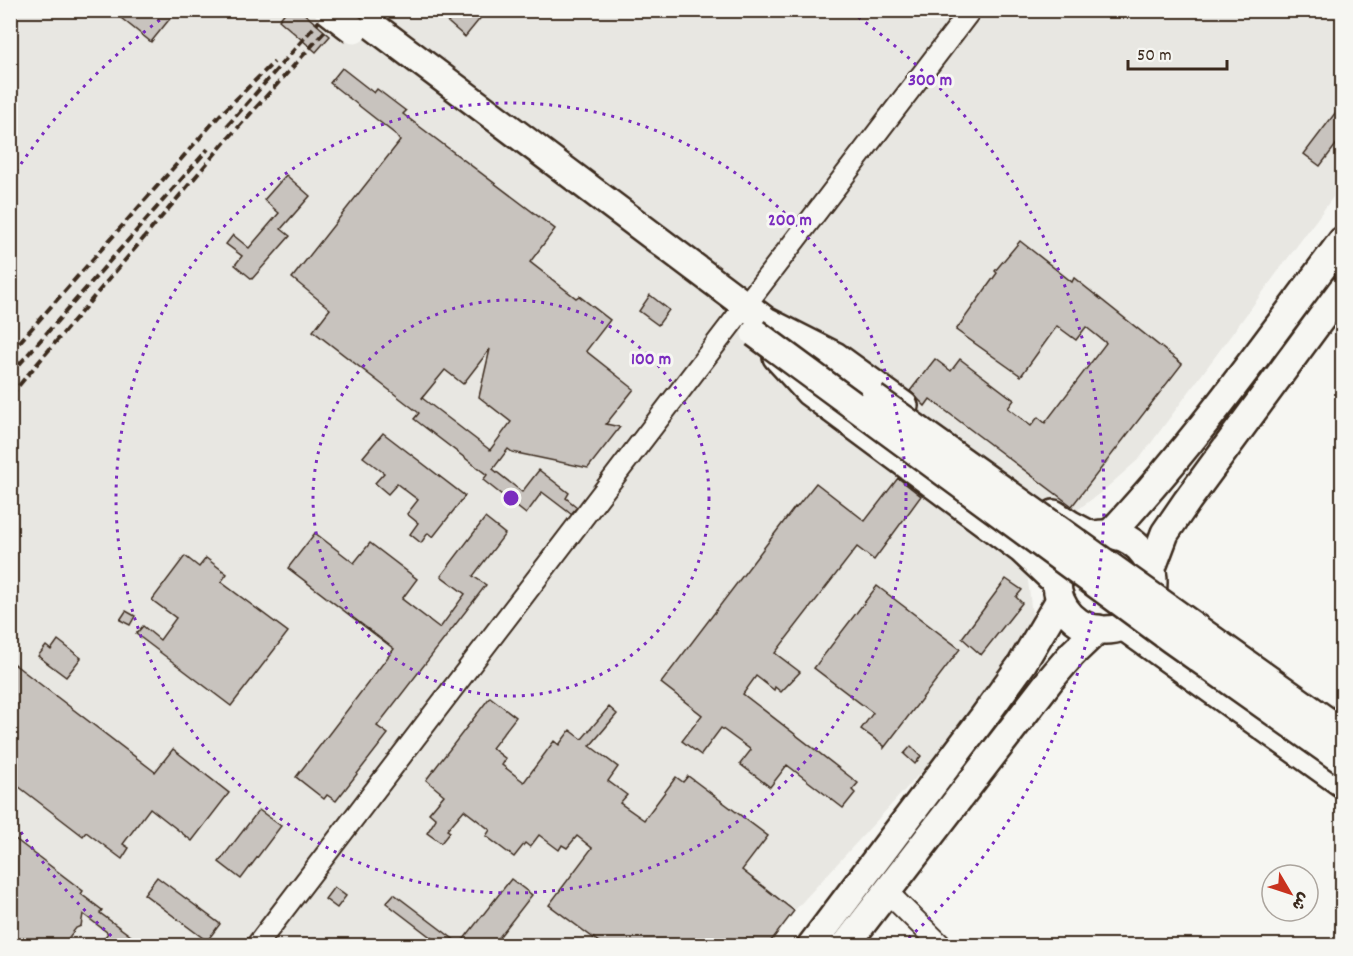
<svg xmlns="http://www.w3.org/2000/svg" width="1353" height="956" font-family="Dekko,'Playpen Sans Arabic',sans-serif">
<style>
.built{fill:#e8e7e2}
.building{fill:#c8c3be;stroke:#3b2a1e;stroke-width:1.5;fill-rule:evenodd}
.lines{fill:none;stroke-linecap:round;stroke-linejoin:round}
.minor-casing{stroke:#3b2a1e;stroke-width:24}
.highway-casing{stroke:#3b2a1e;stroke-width:32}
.minor{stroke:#f6f6f2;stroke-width:20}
.highway{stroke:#f6f6f2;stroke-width:27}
.rail{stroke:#3b2a1e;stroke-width:4;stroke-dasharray:9 4.5;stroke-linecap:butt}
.highway-bridge-casing{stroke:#3b2a1e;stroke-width:32;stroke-linecap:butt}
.highway-bridge{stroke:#f6f6f2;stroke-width:27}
.ring{fill:none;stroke:#7b2cbf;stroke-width:3;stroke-dasharray:3 6}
.centre{fill:#7b2cbf;stroke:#f6f6f2;stroke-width:3}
.ring-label{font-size:18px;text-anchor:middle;font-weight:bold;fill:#7b2cbf;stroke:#f6f6f2;stroke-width:6;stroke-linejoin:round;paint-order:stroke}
</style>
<rect width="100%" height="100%" fill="#f6f6f2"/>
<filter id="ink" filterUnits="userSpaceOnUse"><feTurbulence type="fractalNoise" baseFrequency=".0167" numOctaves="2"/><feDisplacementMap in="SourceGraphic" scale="12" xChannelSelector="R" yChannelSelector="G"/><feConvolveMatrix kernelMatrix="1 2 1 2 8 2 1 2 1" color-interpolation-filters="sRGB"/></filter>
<g filter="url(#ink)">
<polygon class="built" points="10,11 1342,11 1342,185 1140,458 1104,490 1076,511 1061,508 1050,500 1013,548 1028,580 1033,624 976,712 794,911 768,945 11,945"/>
<g class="building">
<polygon points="111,10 177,10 151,42"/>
<polygon points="287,10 300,10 330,36 316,52 279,20"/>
<polygon points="434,10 487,10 465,37"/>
<path d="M342,68l32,25 3,-4 29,22 -3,3 152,115 -25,33 46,36 3,-2 31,24 -24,31 48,38 -28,35 14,3 -32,41 -76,-16 -4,-3 -15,20 29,23 17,-22 30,23 -3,5 11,9 -6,7 -29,-22 -16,22 -43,-34 4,-5 -73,-56 5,-6 -106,-82 17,-22 -38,-31 108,-137 -5,-7 -65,-51zM490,349l-11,48 32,25 -21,28 -68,-52 23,-28 18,14z"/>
<polygon points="1342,104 1342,137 1320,166 1304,154"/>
<polygon points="286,175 310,196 281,229 290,236 252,279 235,265 242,256 226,244 233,235 249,248 279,213 264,200"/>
<polygon points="1020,241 1072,282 1074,278 1182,364 1072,506 930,399 925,406 910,391 935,359 951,371 960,359 1014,400 1008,408 1031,426 1038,417 1045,423 1106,343 1086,327 1076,340 1057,326 1021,376 956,330 997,273 995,271"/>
<polygon points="650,295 669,310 658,325 639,311"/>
<polygon points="383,433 465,496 433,537 428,533 421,543 410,534 418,523 407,514 418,500 397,484 388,494 375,483 384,473 363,457"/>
<polygon points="898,478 921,496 874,560 857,547 775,653 800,672 781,692 775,687 774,690 756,676 743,694 858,783 852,790 855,793 843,808 787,765 770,787 740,764 751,750 721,728 701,755 682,741 702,715 661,683 795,507 796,508 816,483 865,521"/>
<polygon points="485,518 505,534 473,576 486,585 377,726 388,734 336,801 327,795 324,799 296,777 394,649 288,568 315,533 354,563 370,543 417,579 402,599 440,628 465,594 441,576"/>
<polygon points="185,556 199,567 206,558 227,574 221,582 288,632 231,706 136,634 143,626 160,640 176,618 152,600"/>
<polygon points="1006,579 1022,590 1016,597 1022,603 981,655 962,638"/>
<polygon points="877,586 960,649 884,748 884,746 861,729 873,713 814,668"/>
<polygon points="126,611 135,616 130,625 120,620"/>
<polygon points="58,640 81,658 66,677 38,656 46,646 51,650"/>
<polygon points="10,661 155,772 173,749 229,793 192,841 150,808 123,844 129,848 122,859 86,832 83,836 10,780"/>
<polygon points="490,697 516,717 492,748 506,759 502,765 524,782 554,741 559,745 570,730 582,739 609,707 617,714 590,746 618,767 608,781 627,795 620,803 644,820 676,777 683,782 688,776 768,836 742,870 794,911 768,945 603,945 549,905 592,848 577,836 567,848 562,845 559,850 539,835 530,847 525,843 514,857 486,836 490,830 464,810 447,830 450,832 441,843 427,833 436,819 429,813 444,795 426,780"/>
<polygon points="911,746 921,756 915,764 904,754"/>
<polygon points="259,810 281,826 241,879 219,862"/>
<polygon points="10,835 83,891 81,894 102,910 100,913 143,945 108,945 102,941 108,933 83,914 81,926 76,928 63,945 10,945"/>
<polygon points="157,877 220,924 207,941 144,894"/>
<polygon points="511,879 532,895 493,945 441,945 386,903 394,894 460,944"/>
<polygon points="334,887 346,896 337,908 325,899"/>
</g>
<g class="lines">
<defs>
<g id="minor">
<polyline points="886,891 942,946"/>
<polyline points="256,946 971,10"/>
</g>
<g id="highway">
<polyline points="352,10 766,321 835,356 904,406"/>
<polyline points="777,357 809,392 1022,550 1057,583"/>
<polyline points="1054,514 1071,525 1092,536"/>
<path d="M1110,534c85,-91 157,-193 232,-293"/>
<circle cx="1105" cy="582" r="48"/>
<polyline points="1151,570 1165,533 1187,501 1342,290"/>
<polyline points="1123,626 1342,783"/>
<polyline points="811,946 983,718 1022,664 1060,600"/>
<polyline points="845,946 1050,680 1072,654 1098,629"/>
</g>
</defs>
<use href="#minor" class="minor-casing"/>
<use href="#highway" class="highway-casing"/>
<use href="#minor" class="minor"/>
<use href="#highway" class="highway"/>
<g class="rail">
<polyline points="227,126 329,10"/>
<polyline points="10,353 220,115 274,62"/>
<polyline points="10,375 208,149"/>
<polyline points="10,396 225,142 344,10"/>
</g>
<defs>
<g id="highway-bridge">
<polyline points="328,10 354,30"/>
<polyline points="755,333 1171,639 1342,760"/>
<polyline points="874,398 1342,732"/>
</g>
</defs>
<use href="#highway-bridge" class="highway-bridge-casing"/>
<use href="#highway-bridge" class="highway-bridge"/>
</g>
</g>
<g class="ring">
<circle cx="511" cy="498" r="198"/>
<circle cx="511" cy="498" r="395"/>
<path d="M118 942A593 593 0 0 1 11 817M11 179A593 593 0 0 1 171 12M851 12A593 593 0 0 1 904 942"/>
</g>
<circle cx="511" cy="498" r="9" class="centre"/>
<g class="ring-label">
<text x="930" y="85">300 m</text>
<text x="790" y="225">200 m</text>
<text x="651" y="364">100 m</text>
</g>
<rect width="1353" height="956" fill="none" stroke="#f6f6f2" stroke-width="36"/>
<rect x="18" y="18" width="1317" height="920" fill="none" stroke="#3b2a1e" stroke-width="2" filter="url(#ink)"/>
<g transform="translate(1290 893) rotate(129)"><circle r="28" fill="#f6f6f2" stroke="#aba49d" stroke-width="1.5"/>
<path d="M0-4.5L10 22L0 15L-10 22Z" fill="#c8321e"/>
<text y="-9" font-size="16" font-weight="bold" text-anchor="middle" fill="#3b2a1e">ش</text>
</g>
<path d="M1128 60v9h99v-9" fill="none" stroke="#3b2a1e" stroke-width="3"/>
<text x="1137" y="60" font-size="18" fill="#3b2a1e" stroke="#f6f6f2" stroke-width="4.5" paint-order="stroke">50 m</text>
</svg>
